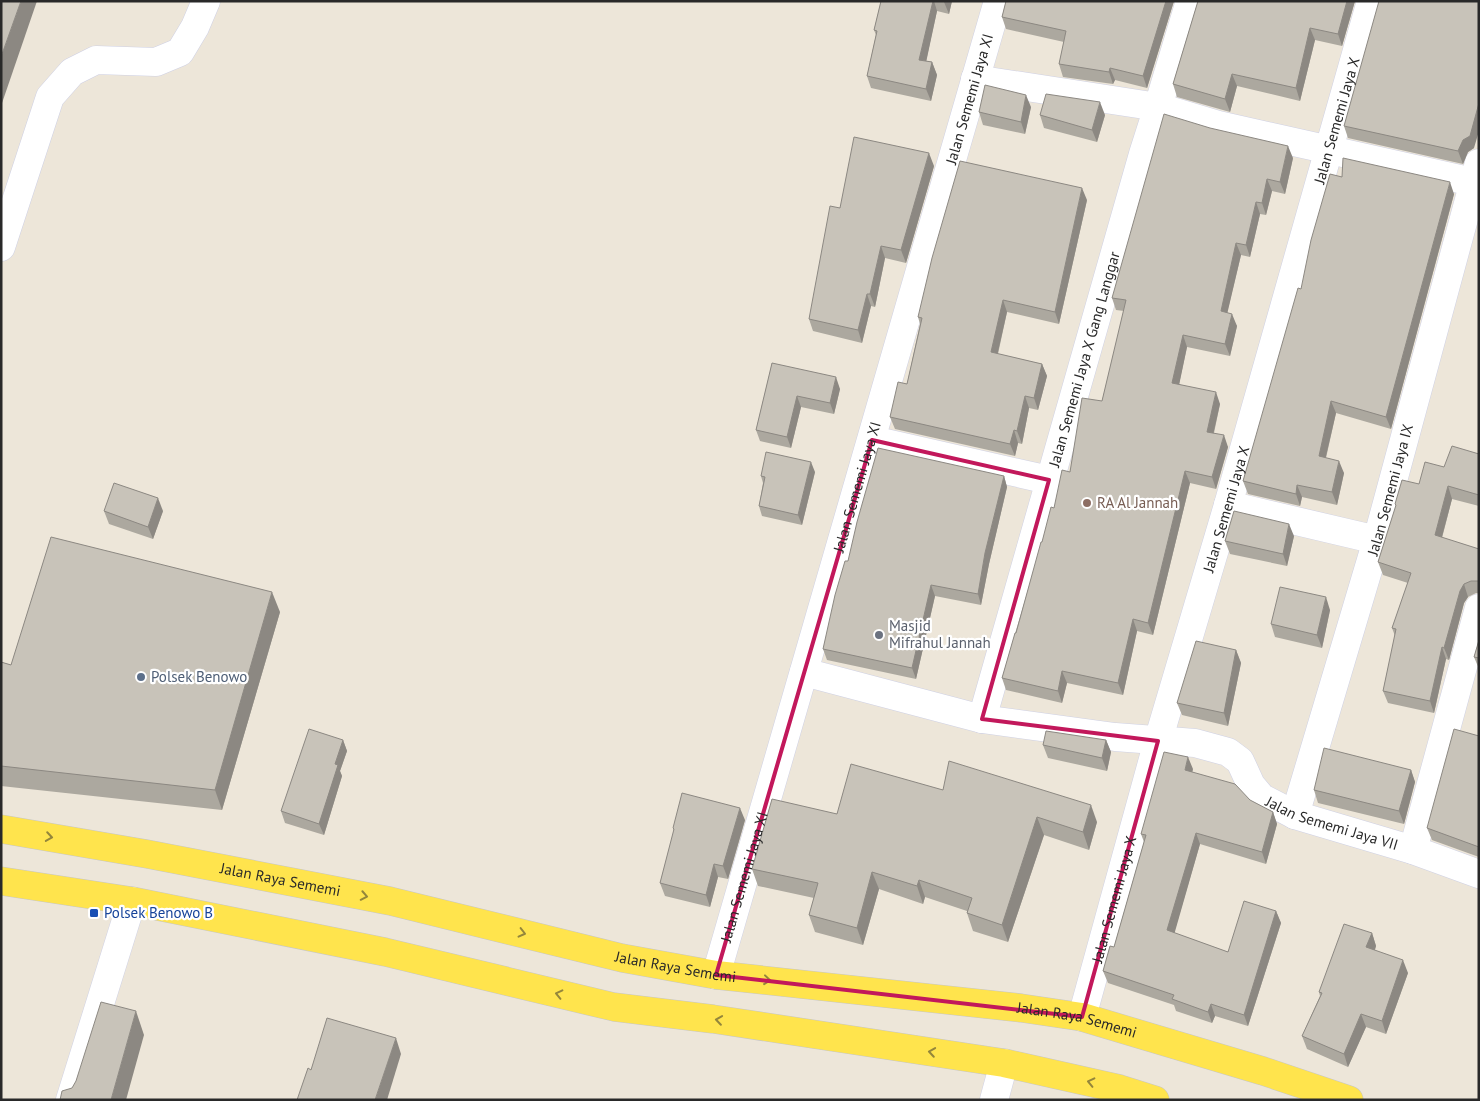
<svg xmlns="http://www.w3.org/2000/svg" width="1480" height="1101" font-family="'PT Sans',sans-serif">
<rect width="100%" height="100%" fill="#ede6d9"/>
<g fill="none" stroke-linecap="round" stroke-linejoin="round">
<defs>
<g id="minor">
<path d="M975,79L1158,107L1218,125L1473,182"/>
<path d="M1,247L50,97L72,72L96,60L156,62L180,52L195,27L206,1"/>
<path d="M872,440L1049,480"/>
<path d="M1228,505L1377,540"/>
<path id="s1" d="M804,672L982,719L1115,737L1195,743L1228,752L1240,761L1251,785L1262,798L1295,815L1413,850L1479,874"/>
<path id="s2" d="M982,719L1143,154L1158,107L1190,1"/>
<path id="s3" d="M1295,815L1377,540L1479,163"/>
<path d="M1413,850L1479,608"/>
<path id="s4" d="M716,975L998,1"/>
<path id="s5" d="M1082,1017L1158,741L1228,505L1371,1"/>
<path d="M70,1100L132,901"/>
<path d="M994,1100L1004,1063"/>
</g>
<g id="major">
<path id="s6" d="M1,829L147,854L390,901L622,958L716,975L1021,1008L1082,1017L1263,1071L1349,1100"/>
<path d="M1,881L132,901L385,952L614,1007L713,1019L1004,1063L1120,1089L1155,1100"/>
</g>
</defs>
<!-- minor casing -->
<use href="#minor" stroke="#cfd1e4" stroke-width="29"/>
<!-- major casing -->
<use href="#major" stroke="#c7c7c7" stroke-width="29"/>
<!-- minor -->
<use href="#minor" stroke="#fff" stroke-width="28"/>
<!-- major -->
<use href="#major" stroke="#ffe44d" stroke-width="28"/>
</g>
<!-- wall -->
<g fill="#aca89f">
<path d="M881,1H952L949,14L937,11L926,61L932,62L937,75L931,101L871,88L867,76L876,35L874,30Z"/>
<path d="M1006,1H1174L1147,88L1115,80L1113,84L1063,77L1059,64L1064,42L1006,29L1002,17Z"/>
<path d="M1198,1H1355L1342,46L1315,40L1300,101L1237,86L1230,112L1177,97L1173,84Z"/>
<path d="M1031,107L1025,134L983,125L979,112Z"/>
<path d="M1040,115H1105L1097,142L1044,128Z"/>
<path d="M1344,126L1474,148L1468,152L1463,164L1348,138Z"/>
<path d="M1293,158L1285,194L1272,191L1266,215L1260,214L1250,257L1241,255L1227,313L1237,326L1230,356L1187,347L1179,384L1220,404L1214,433L1228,447L1216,489L1190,483L1153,635L1137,631L1123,695L1067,683L1062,703L1006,690L1002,678L1042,542L1054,508L1102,401L1124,311L1116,310L1112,298Z"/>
<path d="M934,166L906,263L885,258L875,307L871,306L862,343L813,331L809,319L840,208Z"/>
<path d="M1342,177L1454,194L1391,429L1336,413L1326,458L1344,473L1337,505L1302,497L1300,506L1248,494L1243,481L1301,289Z"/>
<path d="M1087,200L1059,324L1007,312L998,354L1042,364L1047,376L1038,410L1029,408L1022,444L1018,443L1015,456L895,429L890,417L907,384L920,324L918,317Z"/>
<path d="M772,363L840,389L834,414L801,407L791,448L760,441L756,430Z"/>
<path d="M1479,454V506L1452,499L1442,538L1479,549V593H1476L1468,597L1464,603L1449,660L1446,659L1434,713L1388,703L1383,691L1395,636L1392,628L1408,583L1383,575L1378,562L1396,506L1395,504L1419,484L1444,467Z"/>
<path d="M815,472L802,525L762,516L759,506L763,483L761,476Z"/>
<path d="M1004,476L1007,487L989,564L981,605L935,596L916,679L827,660L823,649L848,561Z"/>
<path d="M104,511H163L153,539L109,524Z"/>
<path d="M1294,536L1287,566L1230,554L1225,541Z"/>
<path d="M1330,610L1322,648L1275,637L1271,624Z"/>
<path d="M280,612L222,810L1,786V662L11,665Z"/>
<path d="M1479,640V669L1474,657Z"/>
<path d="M1236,650L1241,663L1228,726L1182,715L1177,703Z"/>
<path d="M1479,736V857L1432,840L1427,828Z"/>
<path d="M343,740L347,751L340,771L342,776L324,835L285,823L281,811Z"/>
<path d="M1106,740L1111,752L1107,771L1048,758L1043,745Z"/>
<path d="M1193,769L1192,772L1273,812L1277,824L1266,864L1200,844L1174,933L1228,952L1276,911L1281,923L1248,1026L1215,1016L1212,1023L1176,1011L1174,1005L1108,983L1103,971L1114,947L1144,842L1141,834Z"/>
<path d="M1411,770L1415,782L1404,824L1318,803L1314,790Z"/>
<path d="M943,790L1097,822L1089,850L1044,835L1008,942L973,931L967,913V911L925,897L923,904L879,889L863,945L815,932L809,915L814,898L758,886L752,869L837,814Z"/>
<path d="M745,820L728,879L718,877L710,907L665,896L660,883L674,831L673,828Z"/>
<path d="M1372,933L1376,946L1375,950L1408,973L1386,1034L1366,1027L1348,1067L1307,1049L1302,1036L1320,996L1319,992Z"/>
</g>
<!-- shaded-wall -->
<g fill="#8c8882">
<path d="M21,1H37L1,106V57Z"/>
<path d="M933,1H934L937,11L924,72L919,60Z"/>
<path d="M945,1H952L949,14L944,2Z"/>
<path d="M1166,1H1174L1147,88L1143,76Z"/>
<path d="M1347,1H1355L1342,46L1338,34Z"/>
<path d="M1310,28L1315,40L1300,101L1296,88Z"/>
<path d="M932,62L937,75L931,101L926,89Z"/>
<path d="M1110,68L1115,80L1113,84L1109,72Z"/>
<path d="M1232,74L1237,86L1230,112L1225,99Z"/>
<path d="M1026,95L1031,107L1025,134L1021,122Z"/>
<path d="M1100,102L1105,115L1097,142L1092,130Z"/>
<path d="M1479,103V131L1474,148L1468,152L1463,164L1458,151Z"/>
<path d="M1288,146L1293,158L1285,194L1280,182Z"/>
<path d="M929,153L934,166L906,263L901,250Z"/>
<path d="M1267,179L1272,191L1266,215L1262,203Z"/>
<path d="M1450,182L1454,194L1391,429L1386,417Z"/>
<path d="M1082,188L1087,200L1059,324L1055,312Z"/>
<path d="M1256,202L1260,214L1250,257L1246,245Z"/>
<path d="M1236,243L1241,255L1225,323L1221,311Z"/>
<path d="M881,246L885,258L875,307L870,294Z"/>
<path d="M867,294L871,306L862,343L858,330Z"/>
<path d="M1003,300L1007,312L995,365L991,352Z"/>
<path d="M1232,314L1237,326L1230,356L1225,344Z"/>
<path d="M1183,335L1187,347L1177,395L1172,383Z"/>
<path d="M1042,364L1047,376L1038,410L1034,398Z"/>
<path d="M836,377L840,389L834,414L830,403Z"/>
<path d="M1216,392L1220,404L1211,444L1207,432Z"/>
<path d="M797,396L801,407L791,448L787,437Z"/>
<path d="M1025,396L1029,408L1022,444L1017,431Z"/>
<path d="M1331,401L1336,413L1323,469L1319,456Z"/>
<path d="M1014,430L1018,443L1015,456L1010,444Z"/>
<path d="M1224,435L1228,447L1216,489L1212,477Z"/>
<path d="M1339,461L1344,473L1337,505L1332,492Z"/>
<path d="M811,462L815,472L802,525L798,515Z"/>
<path d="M1185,471L1190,483L1153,635L1148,623Z"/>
<path d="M1004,476L1007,487L989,564L981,605L978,594L985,553Z"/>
<path d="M1297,485L1302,497L1300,506L1296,494Z"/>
<path d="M1448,486L1452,499L1439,548L1435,535Z"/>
<path d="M158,498L163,511L153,539L148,527Z"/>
<path d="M1289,524L1294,536L1287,566L1283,554Z"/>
<path d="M1464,584L1468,597L1464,603L1449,660L1444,648L1460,591Z"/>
<path d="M931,585L935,596L916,679L912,668Z"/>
<path d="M272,592L280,612L222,810L215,790Z"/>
<path d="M1326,597L1330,610L1322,648L1317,635Z"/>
<path d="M1133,619L1137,631L1123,695L1118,683Z"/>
<path d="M1442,647L1446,659L1434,713L1430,701Z"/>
<path d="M1236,650L1241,663L1228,726L1224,713Z"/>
<path d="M1062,671L1067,683L1062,703L1058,691Z"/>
<path d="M343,740L347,751L340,771L342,776L324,835L319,824L335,764Z"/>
<path d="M1106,740L1111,752L1107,771L1102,758Z"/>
<path d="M1188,757L1193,769L1190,781L1185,770Z"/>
<path d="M1411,770L1415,782L1404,824L1399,811Z"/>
<path d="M1091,805L1097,822L1089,850L1083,832Z"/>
<path d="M740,808L745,820L728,879L723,866Z"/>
<path d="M1273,812L1277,824L1266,864L1262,852Z"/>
<path d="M1037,817L1044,835L1008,942L1002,925Z"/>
<path d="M1196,833L1200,844L1172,942L1167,930Z"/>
<path d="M714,864L718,877L710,907L706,895Z"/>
<path d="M872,872L879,889L863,945L857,928Z"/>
<path d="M919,880L925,897L923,904L917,886Z"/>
<path d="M1276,911L1281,923L1248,1026L1244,1015Z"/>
<path d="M1372,933L1376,946L1371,960L1366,947Z"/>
<path d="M1403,960L1408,973L1386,1034L1382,1021Z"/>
<path d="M1211,1004L1215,1016L1212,1023L1208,1012Z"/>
<path d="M136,1011L144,1035L126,1100H111Z"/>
<path d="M1361,1014L1366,1027L1348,1067L1344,1054Z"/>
<path d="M396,1038L401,1054L387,1100H375Z"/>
</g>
<!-- building -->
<g fill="#c8c3b9" stroke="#8c8882">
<path d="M1,1H21L1,57Z"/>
<path d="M881,1H933L919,60L932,62L926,89L867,76L877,31L874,30Z"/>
<path d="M1006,1H1166L1143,76L1110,68L1109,72L1059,64L1066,31L1002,17Z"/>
<path d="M1198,1H1347L1338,34L1310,28L1296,88L1232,74L1225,99L1173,84Z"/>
<path d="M1379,1H1479V103L1470,136L1463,140L1458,151L1344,126Z"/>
<path d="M985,85L1026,95L1021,122L979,112Z"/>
<path d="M1046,94L1100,102L1092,130L1040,115Z"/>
<path d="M1164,114L1210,128L1288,146L1280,182L1267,179L1262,203L1256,202L1246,245L1236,243L1221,311L1232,314L1225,344L1183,335L1172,383L1216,392L1207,432L1224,435L1212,477L1185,471L1148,623L1133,619L1118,683L1062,671L1058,691L1002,678L1015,633H1016L1041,542H1042L1051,507L1054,508L1062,470L1070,472L1082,398L1102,401L1126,300L1112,298Z"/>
<path d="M854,137L929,153L901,250L881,246L870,294H867L858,330L809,319L830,206L840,208Z"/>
<path d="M1343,158L1450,182L1386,417L1331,401L1319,456L1339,461L1332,492L1297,485L1296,494L1243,481L1298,288L1301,289L1311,240L1330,174L1342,177Z"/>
<path d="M960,161L1082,188L1055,312L1003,300L991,352L1042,364L1034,398L1025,396L1017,431L1014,430L1010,444L890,417L898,382L907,384L922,318L918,317L932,258Z"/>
<path d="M772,363L836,377L830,403L797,396L787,437L756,430Z"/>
<path d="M1452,446L1479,454V495L1448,486L1435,535L1479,549V581H1471L1464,584L1460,591L1444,648L1442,647L1430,701L1383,691L1396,629L1392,628L1411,573L1378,562L1396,505L1395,504L1402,480L1419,484L1425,462L1444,467Z"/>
<path d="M878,448L1004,476L985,553L978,594L931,585L912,668L823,649L835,595L845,561H848L857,522Z"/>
<path d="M766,452L811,462L798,515L759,506L765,477L761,476Z"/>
<path d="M114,483L158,498L148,527L104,511Z"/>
<path d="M1234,511L1289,524L1283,554L1225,541Z"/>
<path d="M51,537L272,592L215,790L1,766V662L11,665Z"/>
<path d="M1280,587L1326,597L1317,635L1271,624Z"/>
<path d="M1479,640V658L1474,657Z"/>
<path d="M1196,641L1236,650L1224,713L1177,703Z"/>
<path d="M309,729L343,740L335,764L338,765L319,824L281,811Z"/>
<path d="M1454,729L1479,736V847L1427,828Z"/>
<path d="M1046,731L1106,740L1102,758L1043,745Z"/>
<path d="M1324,748L1411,770L1399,811L1314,790Z"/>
<path d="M1164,752L1188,757L1185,770L1235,784L1250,800L1273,812L1262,852L1196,833L1167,930L1228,952L1244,901L1276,911L1244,1015L1211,1004L1208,1012L1172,999L1174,995L1103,971L1110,946L1114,947L1146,835L1141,834Z"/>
<path d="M949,761L1091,805L1083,832L1037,817L1002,925L967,913L972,898L919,880L917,886L872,872L857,928L809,915L818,883L752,869L772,799L837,814L851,764L943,790Z"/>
<path d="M682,793L740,808L723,866L714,864L706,895L660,883L674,829L673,828Z"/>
<path d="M1344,924L1372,933L1366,947L1403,960L1382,1021L1361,1014L1344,1054L1302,1036L1322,993L1319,992Z"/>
<path d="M101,1002L136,1011L111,1100H60L62,1091L72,1088L76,1081Z"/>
<path d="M327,1018L396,1038L375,1100H297L308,1068L311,1070Z"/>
</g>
<!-- one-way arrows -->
<defs><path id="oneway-chevron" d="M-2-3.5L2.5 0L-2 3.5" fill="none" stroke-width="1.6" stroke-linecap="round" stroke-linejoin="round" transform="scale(1.25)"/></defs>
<g stroke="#94863b">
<use href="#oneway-chevron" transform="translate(49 837) rotate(9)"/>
<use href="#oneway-chevron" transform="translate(364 896) rotate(11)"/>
<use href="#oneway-chevron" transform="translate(522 933) rotate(14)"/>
<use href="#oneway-chevron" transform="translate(767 980) rotate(6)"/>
<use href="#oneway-chevron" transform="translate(559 994) rotate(-167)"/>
<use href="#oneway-chevron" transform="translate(719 1020) rotate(-172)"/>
<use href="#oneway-chevron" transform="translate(932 1052) rotate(-171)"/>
<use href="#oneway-chevron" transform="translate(1091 1082) rotate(-167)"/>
</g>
<!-- marked area -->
<path fill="none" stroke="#c2185b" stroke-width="4" stroke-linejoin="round" d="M872,440L1049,480L982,719L1158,741L1082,1017L716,975Z"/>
<!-- markers -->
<circle fill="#8d6e63" stroke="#fff" stroke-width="2" cx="1087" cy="503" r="5"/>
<circle fill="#6b7280" stroke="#fff" stroke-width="2" cx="879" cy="635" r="5"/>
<circle fill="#5c6f8a" stroke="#fff" stroke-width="2" cx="141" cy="677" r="5"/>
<rect fill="#1a4fb4" stroke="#fff" stroke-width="2" x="89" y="908" width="10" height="10" rx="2.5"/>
<g text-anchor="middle" stroke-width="4.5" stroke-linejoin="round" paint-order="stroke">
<!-- street labels -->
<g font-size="15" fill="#292929" stroke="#fff">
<text dy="5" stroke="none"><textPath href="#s4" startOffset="912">Jalan Sememi Jaya XI</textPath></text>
<text dy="5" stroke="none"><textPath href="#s5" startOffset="932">Jalan Sememi Jaya X</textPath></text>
<text dy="5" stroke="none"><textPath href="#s2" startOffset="374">Jalan Sememi Jaya X Gang Langgar</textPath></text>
<text dy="5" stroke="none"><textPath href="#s4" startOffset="508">Jalan Sememi Jaya XI</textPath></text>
<text dy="5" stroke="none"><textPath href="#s3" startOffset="339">Jalan Sememi Jaya IX</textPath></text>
<text dy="5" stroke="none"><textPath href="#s5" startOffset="528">Jalan Sememi Jaya X</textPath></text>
<text dy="5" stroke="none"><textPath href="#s1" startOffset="566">Jalan Sememi Jaya VII</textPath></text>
<text dy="5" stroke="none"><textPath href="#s4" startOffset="102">Jalan Sememi Jaya XI</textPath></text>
<text dy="5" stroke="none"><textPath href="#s6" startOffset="284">Jalan Raya Sememi</textPath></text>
<text dy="5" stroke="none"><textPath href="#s5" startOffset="122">Jalan Sememi Jaya X</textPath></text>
<text dy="5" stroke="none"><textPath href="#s6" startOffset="689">Jalan Raya Sememi</textPath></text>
<text dy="5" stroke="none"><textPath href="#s6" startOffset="1094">Jalan Raya Sememi</textPath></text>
</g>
<!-- education labels -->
<g font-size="15" fill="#785e54" stroke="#fff" text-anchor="start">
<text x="1097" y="508">RA Al Jannah</text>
</g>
<!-- worship labels -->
<g font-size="15" fill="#5b616d" stroke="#fff" text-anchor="start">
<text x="889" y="631">Masjid<tspan x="889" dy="17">Mifrahul Jannah</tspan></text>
</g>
<!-- service labels -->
<g font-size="15" fill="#4e5e75" stroke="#fff" text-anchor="start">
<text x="151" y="682">Polsek Benowo</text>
</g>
<!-- transit labels -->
<g font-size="15" fill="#164399" stroke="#fff" text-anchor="start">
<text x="104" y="918">Polsek Benowo B</text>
</g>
</g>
<!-- border -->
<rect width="1480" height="1101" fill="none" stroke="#292929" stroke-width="5"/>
</svg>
